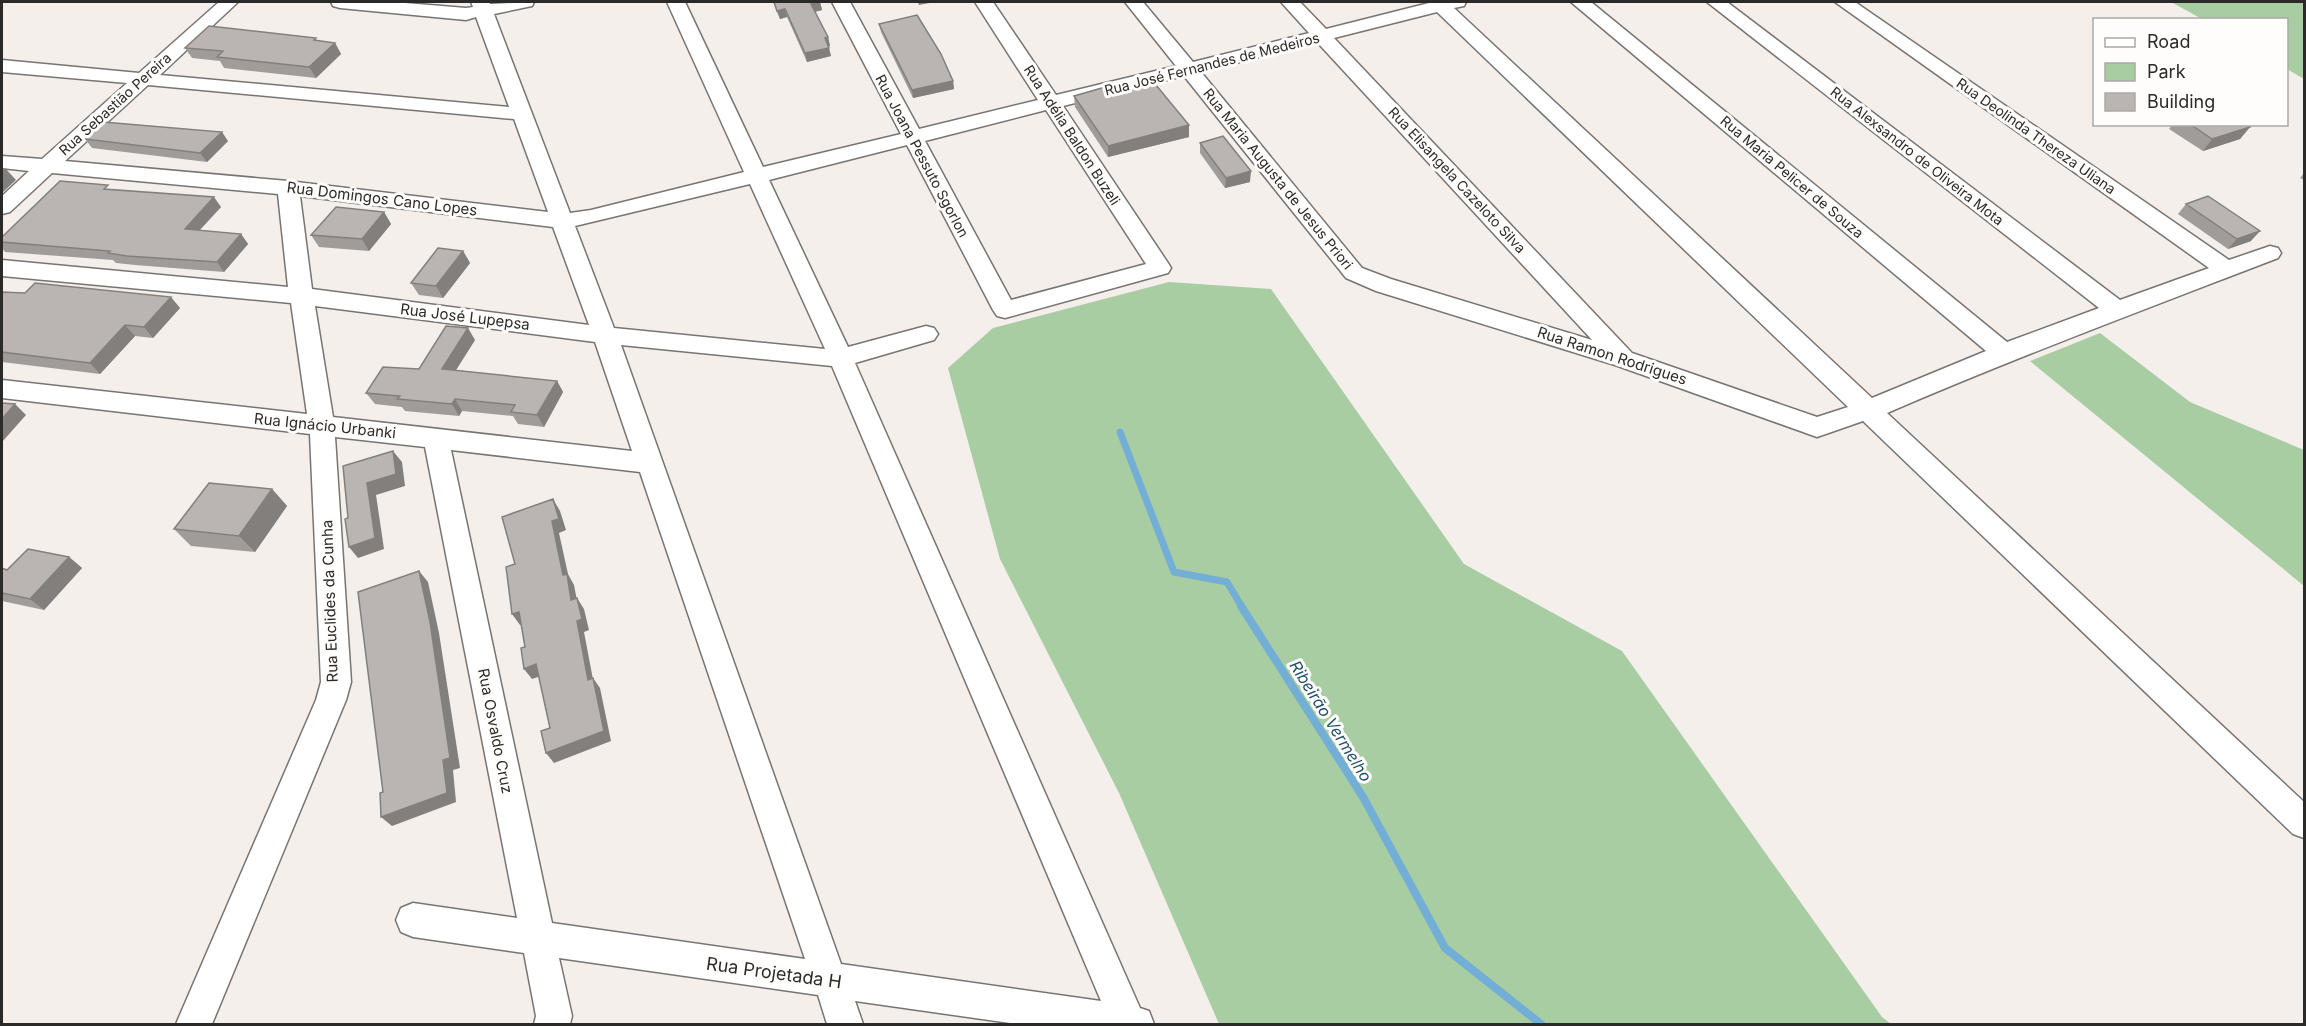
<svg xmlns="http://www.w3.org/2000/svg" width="2306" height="1026" font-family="Inter,sans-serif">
<rect width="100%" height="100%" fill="#f4efeb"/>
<!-- green -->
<g fill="#a8cda3">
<path d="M2171,2H2304V79L2287,69L2286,20L2202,19Z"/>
<path d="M1169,282L1271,289L1464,564L1622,651L1882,1017L1891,1024H1219L1119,793L1000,559L948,368L993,328Z"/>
<path d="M2100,333L2190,402L2304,450V586L2030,361Z"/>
</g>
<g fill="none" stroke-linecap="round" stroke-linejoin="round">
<!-- stream-far1 -->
<path stroke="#72aed5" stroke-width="7" d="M1120,432L1174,572L1227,582L1242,607"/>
<!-- stream -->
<path stroke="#72aed5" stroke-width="8" d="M1241,606L1363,797L1445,948L1541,1024"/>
<defs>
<path id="minor" d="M219,2H238L160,75L509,107L476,17L466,20L340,8L333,6L331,2H393L466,8L473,7L471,2H489L490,4L534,2L532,6L494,14L570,213L591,210L744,172L667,2H685L763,167L901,134L832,2H850L919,129L1038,100L975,2H993L1056,95L1176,66L1125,2H1143L1193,62L1309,33L1281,2H1300L1326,29L1429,3L1428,2H1466L1464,6L1454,8L1872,398L1986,351L1571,2H1591L2007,342L2099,308L1707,2H1727L2120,300L2209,268L1835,2H1855L2229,260L2270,246L2278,248L2281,253L2278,258C2148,308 2017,357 1887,413L2304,802V838L2293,834L1863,421L1817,437L1615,365L1376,291L1346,278L1184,76L1063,106L1168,263L1171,268L1168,273L1005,318L997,316L993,310L907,145L769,180L848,347L926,326L934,328L938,334L934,340L855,363L1140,1008L1149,1011L1154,1024H1017L855,1001L863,1024H827L818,995L559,958L572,1016L570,1024H534L536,1016L524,953L413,937L401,932L396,920L401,908L413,903L517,918L425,447L335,437L351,682L346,700L212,1024H176L316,700L321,682L310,434L2,398V380L307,414L291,303L2,276V260L288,287L278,194L52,173L10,212L2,214V196L29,171L2,168V156L42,159L127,83L2,72V60L139,73ZM1437,12L1848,407L1817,417L1632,353L1334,38ZM1317,42L1592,340L1391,279L1362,268L1201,72ZM148,85L514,119L548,212L288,181L65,161ZM1046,110L1146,264L1011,300L925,141ZM750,184L825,349L614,328L575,226ZM300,196L553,227L589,325L312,289ZM315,306L595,342L632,451L333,417ZM621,345L832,366L1101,1001L841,964ZM451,450L640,472L805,959L552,923Z"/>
</defs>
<!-- minor casing -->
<use href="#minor" stroke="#787471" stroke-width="3"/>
<!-- minor -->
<use href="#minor" fill="#fff" fill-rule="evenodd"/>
</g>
<!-- wall -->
<g fill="#a09c99">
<path d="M773,2H820L822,10L815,12L828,37L830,46H828L831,56L807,62L787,17L780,19Z"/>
<path d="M879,24L953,81L954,89L913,98L881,32Z"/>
<path d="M318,41L335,43L341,54L316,78L224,68L220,61L192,58L185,48Z"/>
<path d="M1125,86L1189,125V137L1108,157L1075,107L1074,96Z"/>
<path d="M2173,124H2246L2250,127L2240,139L2203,151L2169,129Z"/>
<path d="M85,139L228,141L207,162L92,148Z"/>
<path d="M1200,143L1250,182L1225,188L1200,153Z"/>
<path d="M2304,173V180L2300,178Z"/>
<path d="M111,190L221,207L200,230L241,234L248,244L224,272L135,265L116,263L113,260L5,252L2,248V237Z"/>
<path d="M2186,204L2251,241L2228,249L2178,214Z"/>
<path d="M384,212L391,224L369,251L319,247L311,235Z"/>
<path d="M463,251L470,263L443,298L419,295L411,283Z"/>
<path d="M2,292L180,308L153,338L135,336L100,374L2,362Z"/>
<path d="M475,340L456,370L557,381L563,392L544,427L518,424L513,416L462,411L459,416L405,411L402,407L375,404L366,393L419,369Z"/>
<path d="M272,489L287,506L255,552L191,546L174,529Z"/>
<path d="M69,557L82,568L44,610L2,601V568L7,570Z"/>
</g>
<!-- shaded-wall -->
<g fill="#827f7d">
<path d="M820,2L822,10L813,12L811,4Z"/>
<path d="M918,2H935L919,5Z"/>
<path d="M785,9L787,17L780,19L777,11Z"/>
<path d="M828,37L830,46L827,47L825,38Z"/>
<path d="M335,43L341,54L316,78L309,67Z"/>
<path d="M829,48L831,56L807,62L805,53Z"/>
<path d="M953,81L954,89L913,98L912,90Z"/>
<path d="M1189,125V137L1108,157V146Z"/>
<path d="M2250,127L2240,139L2203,151L2212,139Z"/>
<path d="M222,132L228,141L207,162L200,153Z"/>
<path d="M5,168L16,180L2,193V171Z"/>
<path d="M1251,171L1250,182L1225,188L1226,178Z"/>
<path d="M214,197L221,207L192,238L185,229Z"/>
<path d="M384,212L391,224L369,251L362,239Z"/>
<path d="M2260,231L2251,241L2228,249L2237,239Z"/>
<path d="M241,234L248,244L224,272L217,262Z"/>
<path d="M463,251L470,263L443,298L436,286Z"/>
<path d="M171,297L180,308L153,338L144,327Z"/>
<path d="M125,325L135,336L100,374L90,363Z"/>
<path d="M468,328L475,340L449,381L442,369Z"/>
<path d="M557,381L563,392L544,427L537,415Z"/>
<path d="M455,399L462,411L459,416L452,404Z"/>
<path d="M15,404L26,415L2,442V419Z"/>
<path d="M393,451L402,462L405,486L376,495L384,549L358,558L349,547L367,483Z"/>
<path d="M272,489L287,506L255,552L239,536Z"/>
<path d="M553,499L560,511L566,530L559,533L568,574L574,585L579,611L571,600L563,575L552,521Z"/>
<path d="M69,557L82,568L44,610L30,599Z"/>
<path d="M419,571L428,582L439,633L460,768L453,770L456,802L392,826L381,817L443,760Z"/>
<path d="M577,598L584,609L589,630L584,632L595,690L588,680L577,621Z"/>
<path d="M519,612L526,623L520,625L512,614Z"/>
<path d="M536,664L544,675L532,679L524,669Z"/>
<path d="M593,678L600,688L611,741L554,763L546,753Z"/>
</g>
<!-- building -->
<g fill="#bab5b2" stroke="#827f7d" stroke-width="1.5">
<path d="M774,2H820L811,4L828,37L825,38L829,48L805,53L785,9L777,11Z"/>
<path d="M917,15L941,54L953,81L912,90L879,24Z"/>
<path d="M209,26L316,38L314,40L335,43L309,67L217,57L223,51L185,48Z"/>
<path d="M1151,79L1189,125L1108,146L1074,96L1123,82L1125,86Z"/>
<path d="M103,122L222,132L200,153L85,139Z"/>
<path d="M2190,124H2246L2250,127L2212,139Z"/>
<path d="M1223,136L1251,171L1226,178L1200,143Z"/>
<path d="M60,181L108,185L104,189L214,197L185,229L241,234L217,262L127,256L108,253L110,251L2,242V237Z"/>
<path d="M2208,196L2260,231L2237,239L2186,204Z"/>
<path d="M336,207L384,212L362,239L311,235Z"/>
<path d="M438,248L463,251L436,286L411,283Z"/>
<path d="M35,283L171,297L144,327L125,325L90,363L2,352V292L25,293Z"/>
<path d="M446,326L468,328L442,369L557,381L537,415L511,412L515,405L455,399L452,404L397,399L400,396L366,393L383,367L419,369Z"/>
<path d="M2,403L15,404L2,419Z"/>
<path d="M393,451L396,474L367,483L375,538L349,547L345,519L348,518L343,466Z"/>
<path d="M209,483L272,489L239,536L174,529Z"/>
<path d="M553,499L559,519L552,521L563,575L567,574L571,600L577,598L582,619L577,621L588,680L593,678L604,731L546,753L541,731L550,728L536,664L524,669L521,648L525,647L519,612L512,614L506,567L515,564L502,517Z"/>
<path d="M28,549L69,557L30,599L2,593V568L7,570Z"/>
<path d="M419,571L430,622L450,758L443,760L447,793L381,817L380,793L383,792L358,592Z"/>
</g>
<g text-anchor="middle" stroke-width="6" stroke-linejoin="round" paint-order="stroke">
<!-- far-street labels -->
<g font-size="14" fill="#2c2a28" stroke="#fffdfb">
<text transform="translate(1212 64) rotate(-14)" y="5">Rua José Fernandes de Medeiros</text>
<text transform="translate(115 104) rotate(-42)" y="5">Rua Sebastião Pereira</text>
<text transform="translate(1072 135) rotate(57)" y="5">Rua Adélia Baldon Buzeli</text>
<text transform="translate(2036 136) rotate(35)" y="5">Rua Deolinda Thereza Uliana</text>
<text transform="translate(922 156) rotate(62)" y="5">Rua Joana Pessuto Sgorlon</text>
<text transform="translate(1917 156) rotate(38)" y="5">Rua Alexsandro de Oliveira Mota</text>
<text transform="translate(1792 177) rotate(40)" y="5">Rua Maria Pelicer de Souza</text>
<text transform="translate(1278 179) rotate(51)" y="5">Rua Maria Augusta de Jesus Priori</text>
<text transform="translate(1457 180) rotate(47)" y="5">Rua Elisangela Cazeloto Silva</text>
</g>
<!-- street labels -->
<g font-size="15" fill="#2c2a28" stroke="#fffdfb">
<text transform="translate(382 199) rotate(7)" y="5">Rua Domingos Cano Lopes</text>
<text transform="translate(465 317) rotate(7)" y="5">Rua José Lupepsa</text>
<text transform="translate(1612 356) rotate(18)" y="5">Rua Ramon Rodrigues</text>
<text transform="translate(325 426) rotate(6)" y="5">Rua Ignácio Urbanki</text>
<text transform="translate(330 601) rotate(-92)" y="5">Rua Euclides da Cunha</text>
<text transform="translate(495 731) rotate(79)" y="5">Rua Osvaldo Cruz</text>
</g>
<!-- water labels -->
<g font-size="16" font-style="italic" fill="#1f4e69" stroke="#fffdfb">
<text transform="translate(1331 721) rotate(58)" y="6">Ribeirão Vermelho</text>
</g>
<!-- near-street labels -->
<g font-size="18" fill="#2c2a28" stroke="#fffdfb">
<text transform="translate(774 973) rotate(8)" y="6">Rua Projetada H</text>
</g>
</g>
<!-- border -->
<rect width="2306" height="1026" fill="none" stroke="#2c2a28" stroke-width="6"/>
<!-- legend -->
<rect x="2093" y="18" width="195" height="108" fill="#fffdfb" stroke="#aba9a7" stroke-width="1.5"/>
<rect x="2105" y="38" width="30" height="9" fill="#ffffff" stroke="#aba9a7" stroke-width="1.5"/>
<text x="2147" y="48" font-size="18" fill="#2c2a28">Road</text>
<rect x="2105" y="63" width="30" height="18" fill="#a8cda3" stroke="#aba9a7" stroke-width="1.5"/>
<text x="2147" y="78" font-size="18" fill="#2c2a28">Park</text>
<rect x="2105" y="93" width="30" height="18" fill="#bab5b2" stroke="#aba9a7" stroke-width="1.5"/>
<text x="2147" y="108" font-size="18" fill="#2c2a28">Building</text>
</svg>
